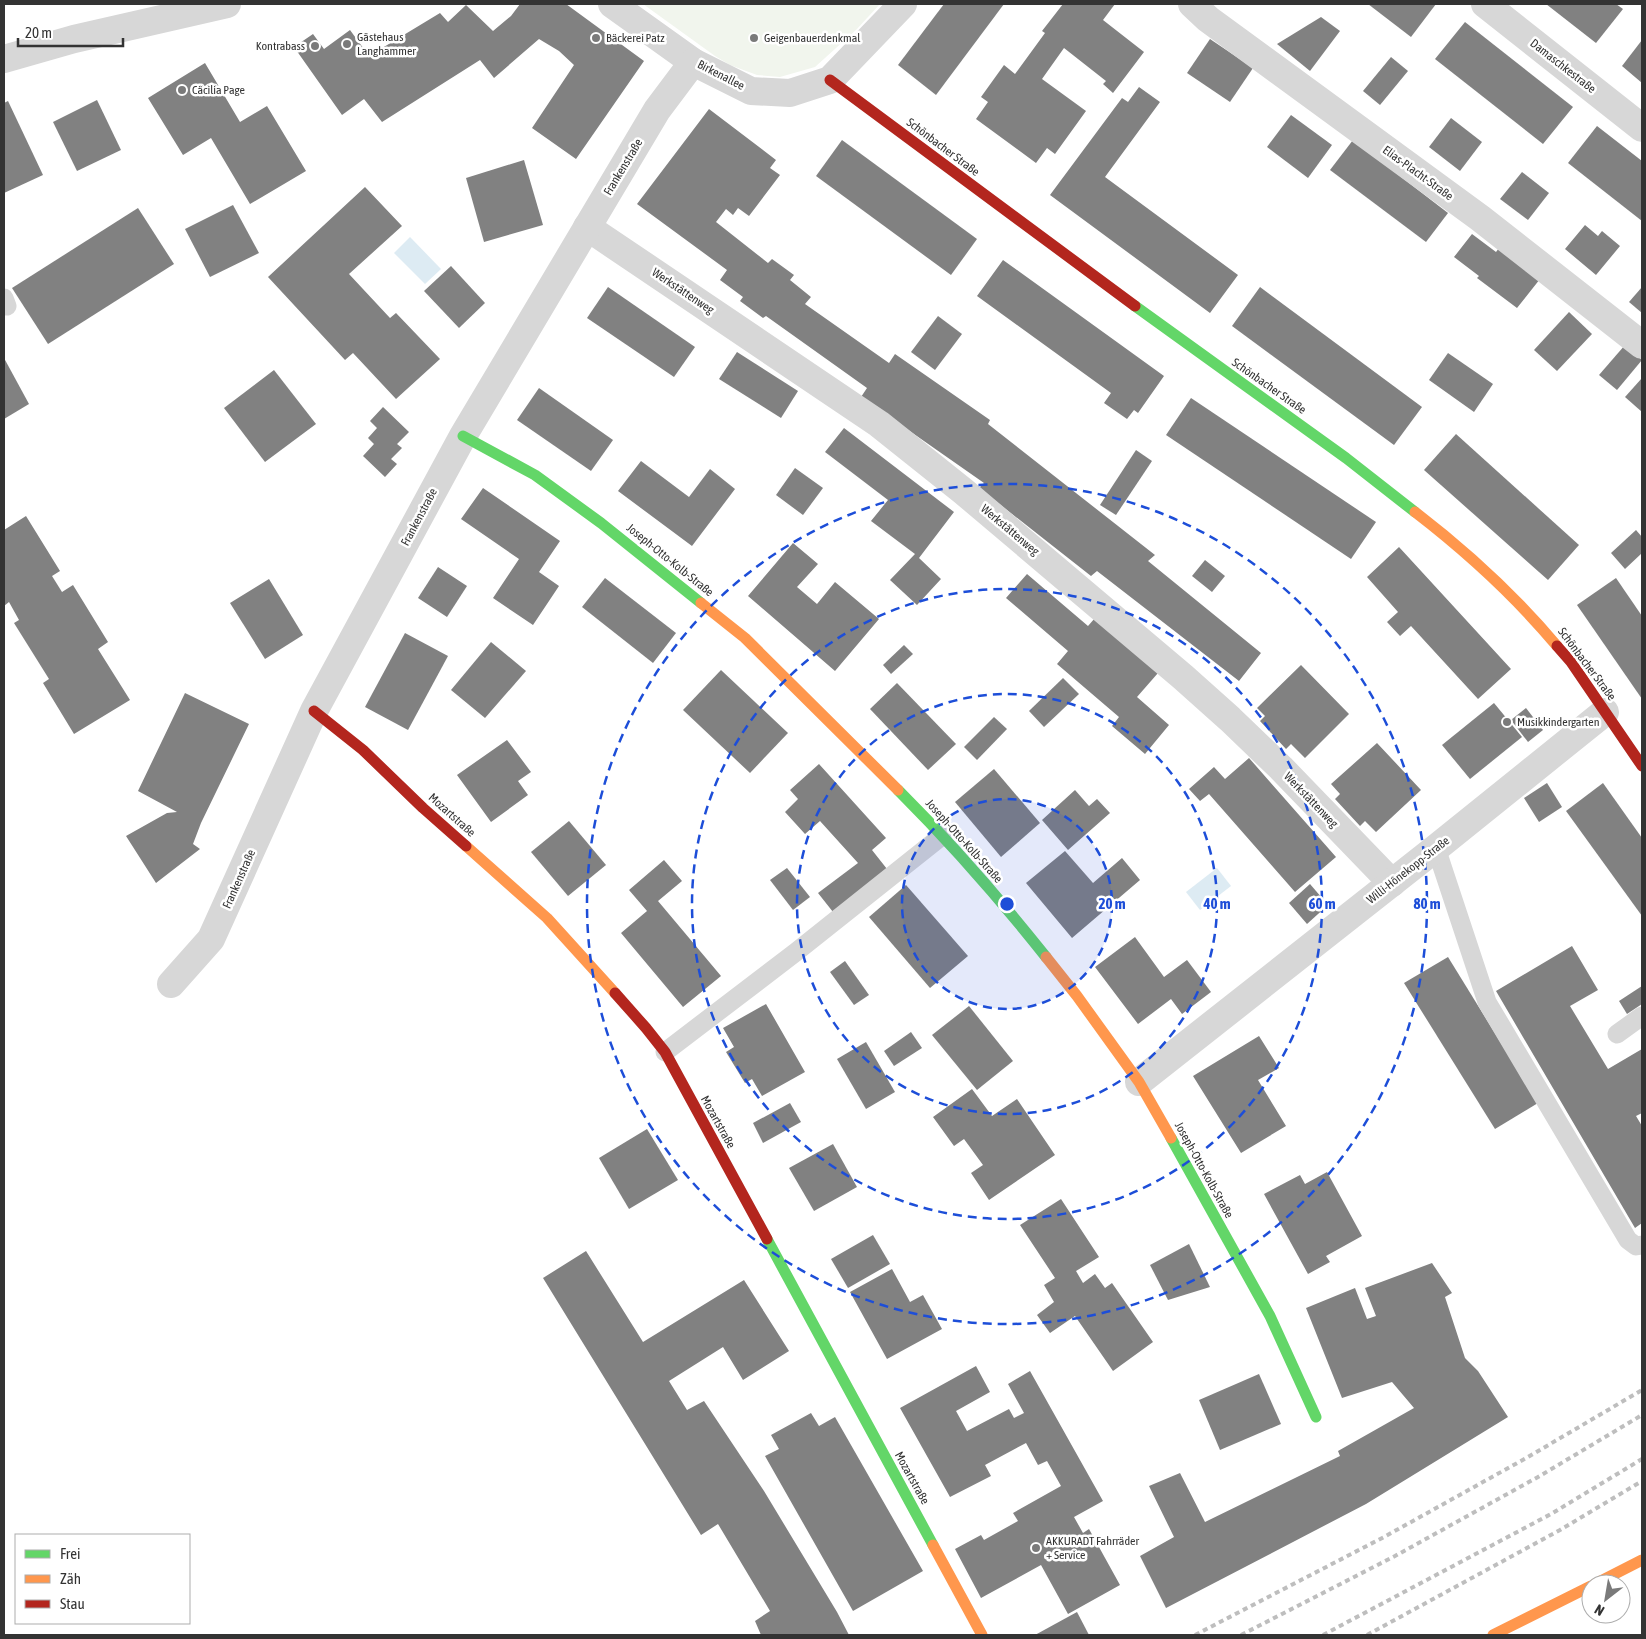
<svg xmlns="http://www.w3.org/2000/svg" width="1646" height="1639" font-family="'Asap Condensed',sans-serif">
<rect width="100%" height="100%" fill="#fff"/>
<!-- green -->
<path fill="#f1f5ed" d="M643,4H880L856,30L815,67L780,77L757,75L730,65L715,56Z"/>
<!-- water -->
<g fill="#ddebf3">
<path d="M410,237L441,269L425,284L394,253Z"/>
<path d="M1217,868L1231,886L1200,910L1186,892Z"/>
</g>
<!-- building -->
<g fill="#818181">
<path d="M520,4H566L644,61L576,159L532,128L574,65L559,51L539,39L494,78L480,60L382,122L364,99L342,115L294,47L313,34L324,49L350,30L369,56L440,13L448,22L466,5L493,31L511,16Z"/>
<path d="M944,4H1004L936,95L898,65Z"/>
<path d="M1063,4H1115L1103,20L1144,52L1113,93L1103,84L1106,81L1064,48L1042,79L1086,111L1055,154L1047,148L1036,163L976,119L988,102L981,97L1004,65L1015,74L1045,33L1042,31Z"/>
<path d="M1368,4H1436L1411,37Z"/>
<path d="M1546,4H1616L1623,9L1596,43Z"/>
<path d="M1321,17L1340,31L1310,71L1277,44Z"/>
<path d="M1465,22L1573,107L1543,144L1435,59Z"/>
<path d="M1210,39L1253,68L1230,102L1187,73Z"/>
<path d="M1642,40V83L1622,66Z"/>
<path d="M1391,57L1408,71L1380,105L1363,91Z"/>
<path d="M205,63L240,122L267,106L306,171L250,204L211,138L183,155L148,98Z"/>
<path d="M1139,87L1160,102L1105,177L1238,275L1210,313L1050,195L1122,98L1128,102Z"/>
<path d="M97,100L121,150L77,171L53,122Z"/>
<path d="M8,101L43,175L4,193V103Z"/>
<path d="M709,109L776,160L770,168L780,175L749,216L738,208L733,215L726,209L716,222L768,263L772,259L794,275L790,280L811,297L805,304L889,363L895,354L990,420L988,424L1155,555L1148,561L1261,653L1239,681L1097,571L1091,576L979,488L984,483L861,397L867,388L766,316L763,318L740,301L743,297L720,280L727,270L637,204Z"/>
<path d="M1291,115L1332,145L1308,178L1267,147Z"/>
<path d="M1451,118L1482,142L1460,171L1429,147Z"/>
<path d="M1597,126L1642,161V221L1568,163Z"/>
<path d="M842,140L977,239L951,275L816,176Z"/>
<path d="M1353,140L1448,213L1426,242L1330,170Z"/>
<path d="M524,160L543,225L484,242L466,178Z"/>
<path d="M1522,172L1549,193L1528,220L1500,199Z"/>
<path d="M365,187L402,226L349,274L390,318L396,313L440,359L396,399L353,353L345,360L268,277Z"/>
<path d="M233,205L259,253L210,277L185,229Z"/>
<path d="M138,208L174,264L48,344L12,288Z"/>
<path d="M1585,225L1598,236L1602,231L1620,246L1596,275L1565,249Z"/>
<path d="M1472,234L1496,252L1499,248L1540,279L1517,308L1477,278L1479,276L1454,257Z"/>
<path d="M1003,260L1164,376L1138,413L1134,410L1127,419L1104,403L1111,393L977,296Z"/>
<path d="M451,266L485,303L459,328L424,291Z"/>
<path d="M608,287L695,347L674,377L587,318Z"/>
<path d="M1260,287L1422,407L1394,445L1232,326Z"/>
<path d="M1642,287V313L1629,302Z"/>
<path d="M1569,312L1592,334L1557,371L1534,350Z"/>
<path d="M938,316L962,334L935,370L911,352Z"/>
<path d="M1625,345L1642,360L1617,390L1599,375Z"/>
<path d="M737,352L798,391L781,418L719,379Z"/>
<path d="M1448,353L1493,384L1474,412L1429,380Z"/>
<path d="M4,358L29,404L4,419Z"/>
<path d="M274,370L316,424L265,462L224,408Z"/>
<path d="M1642,378V412L1625,397Z"/>
<path d="M539,388L613,440L591,471L517,420Z"/>
<path d="M1191,398L1376,522L1351,559L1166,435Z"/>
<path d="M383,407L409,432L397,444L402,448L391,459L397,464L385,477L363,456L374,444L368,438L377,428L370,421Z"/>
<path d="M844,428L954,512L919,558L941,579L917,605L890,580L915,554L871,521L888,500L825,452Z"/>
<path d="M1456,434L1579,545L1548,580L1424,470Z"/>
<path d="M1136,450L1152,461L1116,515L1100,505Z"/>
<path d="M641,461L689,497L710,469L735,489L692,546L618,491Z"/>
<path d="M795,468L823,488L803,515L776,495Z"/>
<path d="M483,488L560,541L539,572L559,586L533,625L493,598L519,559L461,519Z"/>
<path d="M26,516L60,571L52,576L62,592L73,585L108,642L98,649L130,700L74,734L43,683L49,679L14,623L19,620L9,602L4,606V530Z"/>
<path d="M1636,530L1642,537V553L1625,569L1611,553Z"/>
<path d="M793,543L818,564L797,587L817,604L835,582L879,619L835,671L748,596Z"/>
<path d="M1399,547L1511,669L1478,699L1411,626L1400,636L1387,622L1398,612L1367,577Z"/>
<path d="M1205,560L1225,576L1212,592L1192,576Z"/>
<path d="M438,567L467,586L447,617L418,598Z"/>
<path d="M1027,574L1088,626L1095,618L1158,673L1137,697L1169,725L1145,754L1112,726L1119,717L1057,664L1068,651L1006,598Z"/>
<path d="M605,578L676,633L653,663L582,607Z"/>
<path d="M1616,578L1642,616V699L1577,605Z"/>
<path d="M269,579L303,635L265,659L230,603Z"/>
<path d="M405,633L448,656L408,730L365,707Z"/>
<path d="M491,642L526,671L485,718L451,690Z"/>
<path d="M904,645L913,654L891,674L883,665Z"/>
<path d="M1301,665L1349,714L1305,758L1291,744L1286,749L1260,721L1265,716L1257,708Z"/>
<path d="M721,670L788,733L750,773L683,710Z"/>
<path d="M1063,678L1079,694L1044,727L1029,711Z"/>
<path d="M897,683L956,744L928,770L870,709Z"/>
<path d="M185,693L249,724L201,823L193,844L200,849L156,883L126,836L167,813L177,812L138,791Z"/>
<path d="M1494,703L1522,737L1470,779L1442,745Z"/>
<path d="M1526,708L1543,730L1528,742L1511,720Z"/>
<path d="M994,717L1007,729L977,760L964,747Z"/>
<path d="M507,740L531,772L518,781L528,795L491,822L457,775Z"/>
<path d="M1377,743L1421,790L1376,832L1365,821L1360,826L1335,799L1340,794L1331,784Z"/>
<path d="M1249,758L1336,857L1295,892L1209,794L1200,801L1189,789L1214,767L1225,779Z"/>
<path d="M819,764L886,838L872,850L887,869L833,912L818,893L858,863L820,821L805,834L785,812L798,799L790,790Z"/>
<path d="M994,769L1040,823L1001,857L955,802Z"/>
<path d="M1547,783L1562,807L1539,822L1524,798Z"/>
<path d="M1603,783L1642,838V916L1566,811Z"/>
<path d="M1075,790L1089,806L1097,799L1110,813L1068,850L1042,820Z"/>
<path d="M569,821L606,865L568,896L531,852Z"/>
<path d="M1065,851L1093,883L1122,858L1140,880L1072,938L1026,883Z"/>
<path d="M664,860L682,881L658,901L721,976L683,1007L621,933L647,911L629,890Z"/>
<path d="M787,868L810,897L793,910L770,880Z"/>
<path d="M1310,884L1328,905L1307,924L1289,903Z"/>
<path d="M906,885L968,956L930,988L869,917Z"/>
<path d="M1135,937L1164,977L1187,960L1211,992L1182,1014L1171,999L1138,1024L1095,967Z"/>
<path d="M1572,946L1598,990L1570,1006L1608,1069L1642,1049V1113L1636,1116L1642,1126V1223L1635,1228L1496,991Z"/>
<path d="M1448,957L1538,1103L1495,1129L1404,983Z"/>
<path d="M845,961L869,995L854,1005L830,972Z"/>
<path d="M1642,986V1004L1627,1014L1619,1001Z"/>
<path d="M766,1004L805,1072L762,1096L752,1079L745,1083L726,1052L734,1047L723,1028Z"/>
<path d="M969,1006L1013,1061L977,1090L932,1035Z"/>
<path d="M911,1032L922,1048L894,1066L884,1051Z"/>
<path d="M1259,1036L1279,1068L1258,1080L1286,1126L1241,1153L1193,1076Z"/>
<path d="M866,1042L895,1092L866,1109L837,1059Z"/>
<path d="M972,1089L992,1116L1017,1099L1055,1155L989,1200L971,1173L983,1165L964,1139L954,1146L933,1117Z"/>
<path d="M790,1103L801,1122L763,1143L753,1123Z"/>
<path d="M647,1129L678,1180L629,1209L599,1158Z"/>
<path d="M833,1144L857,1187L814,1211L789,1168Z"/>
<path d="M1327,1172L1362,1236L1326,1256L1330,1262L1308,1274L1264,1194L1300,1175L1305,1184Z"/>
<path d="M1061,1199L1099,1257L1076,1271L1083,1283L1095,1274L1105,1288L1112,1283L1153,1342L1113,1371L1075,1316L1050,1333L1037,1315L1054,1302L1044,1285L1055,1278L1020,1225Z"/>
<path d="M873,1235L890,1264L848,1288L831,1259Z"/>
<path d="M1189,1244L1210,1287L1168,1300L1150,1265Z"/>
<path d="M586,1251L643,1342L744,1280L789,1351L743,1380L723,1347L669,1381L687,1410L704,1401L764,1491L837,1612L849,1635H761L755,1621L770,1611L718,1524L701,1535L543,1278Z"/>
<path d="M1432,1263L1452,1293L1445,1297L1465,1358L1478,1371L1508,1417L1366,1504L1166,1608L1140,1556L1174,1537L1149,1486L1180,1473L1205,1522L1340,1456L1338,1451L1414,1408L1392,1382L1342,1398L1306,1308L1355,1288L1367,1319L1376,1316L1365,1288Z"/>
<path d="M892,1269L910,1302L923,1295L942,1329L887,1359L850,1292Z"/>
<path d="M976,1366L990,1392L956,1411L967,1431L1009,1409L1014,1418L1024,1413L1008,1384L1030,1371L1103,1501L1074,1517L1083,1533L1089,1529L1120,1585L1068,1614L1041,1565L981,1598L955,1549L981,1535L984,1540L1018,1521L1013,1513L1061,1486L1047,1461L1038,1465L1026,1443L985,1465L991,1476L950,1497L900,1408Z"/>
<path d="M1259,1374L1281,1424L1220,1450L1199,1400Z"/>
<path d="M811,1413L819,1426L835,1417L923,1571L853,1611L765,1456L779,1449L771,1435Z"/>
<path d="M1077,1612L1089,1635H1035Z"/>
</g>
<g fill="none" stroke-linecap="round" stroke-linejoin="round">
<!-- lane -->
<g stroke="#d7d7d7" stroke-width="19">
<path d="M4,298L7,306"/>
<path d="M1436,848L1487,1002L1628,1240L1636,1246L1642,1245"/>
<path d="M1617,1034L1642,1016"/>
<path d="M665,1052L796,952L943,835"/>
</g>
<!-- street -->
<g stroke="#d7d7d7" stroke-width="28">
<path d="M612,4L693,62L751,91L790,93L830,80L903,4"/>
<path d="M1192,4L1208,19L1480,218L1642,345"/>
<path d="M1485,4L1642,128"/>
<path d="M4,59L74,39L227,4"/>
<path d="M587,227L879,424L963,491L1183,677L1230,719L1281,768L1392,883"/>
<path d="M171,984L211,939L314,711L463,436L657,110L693,62"/>
<path d="M1139,1082L1436,848L1605,712"/>
</g>
<!-- fast -->
<g stroke="#63d668" stroke-width="11">
<path d="M1135,306L1346,458L1415,512"/>
<path d="M463,436L535,475L601,523L701,603"/>
<path d="M898,790C951,843 1000,899 1046,957"/>
<path d="M1171,1138L1270,1316L1316,1417"/>
<path d="M767,1239L933,1545"/>
</g>
<!-- slow -->
<g stroke="#ff974d" stroke-width="11">
<path d="M1415,512C1467,552 1515,596 1557,646"/>
<path d="M701,603L745,638L898,790"/>
<path d="M466,846L547,918L615,993"/>
<path d="M1046,957L1077,996L1139,1082L1171,1138"/>
<path d="M933,1545L982,1635"/>
<path d="M1595,1584L1642,1560"/>
<path d="M1493,1635L1591,1586"/>
</g>
<!-- jam -->
<g stroke="#b3261e" stroke-width="11">
<path d="M830,80L1135,306"/>
<path d="M1557,646L1571,662L1642,766"/>
<path d="M314,711L363,750L423,808L466,846"/>
<path d="M615,993L646,1028L665,1052L767,1239"/>
</g>
<!-- rail -->
<g stroke="#bebebe" stroke-width="4" stroke-dasharray="5 4" stroke-linecap="butt">
<path d="M1195,1635L1384,1537L1528,1457L1642,1390"/>
<path d="M1241,1635L1395,1556L1538,1477L1642,1415"/>
<path d="M1323,1635L1551,1514L1642,1459"/>
<path d="M1367,1635L1560,1530L1642,1481"/>
</g>
</g>
<!-- distance rings -->
<circle cx="1007" cy="904" r="105" fill="#1d4ed8" fill-opacity=".12"/>
<g fill="none" stroke="#1d4ed8" stroke-width="2.5" stroke-dasharray="9 6">
<circle cx="1007" cy="904" r="105"/>
<circle cx="1007" cy="904" r="210"/>
<circle cx="1007" cy="904" r="315"/>
<circle cx="1007" cy="904" r="420"/>
</g>
<!-- markers -->
<g fill="#7a7a7a" stroke="#fff" stroke-width="2">
<circle cx="596" cy="38" r="5"/>
<circle cx="754" cy="38" r="5"/>
<circle cx="347" cy="44" r="5"/>
<circle cx="315" cy="46" r="5"/>
<circle cx="182" cy="90" r="5"/>
<circle cx="1507" cy="722" r="5"/>
<circle cx="1036" cy="1548" r="5"/>
</g>
<g text-anchor="middle" stroke-width="5" stroke-linejoin="round" paint-order="stroke">
<!-- poi labels -->
<g font-size="12" fill="#333" stroke="#fff" text-anchor="start">
<text x="357" y="41">Gästehaus<tspan x="357" dy="14">Langhammer</tspan></text>
<text x="606" y="42">Bäckerei Patz</text>
<text x="764" y="42">Geigenbauerdenkmal</text>
<text x="305" y="50" text-anchor="end">Kontrabass</text>
<text x="192" y="94">Cäcilia Page</text>
<text x="1517" y="726">Musikkindergarten</text>
<text x="1046" y="1545">AKKURADT Fahrräder<tspan x="1046" dy="14">+ Service</tspan></text>
</g>
<!-- street labels -->
<g font-size="12" fill="#333" stroke="#fff">
<text transform="translate(1563 66) rotate(38)" y="4">Damaschkestraße</text>
<text transform="translate(721 75) rotate(27)" y="4">Birkenallee</text>
<text transform="translate(943 147) rotate(37)" y="4">Schönbacher Straße</text>
<text transform="translate(623 167) rotate(-59)" y="4">Frankenstraße</text>
<text transform="translate(1418 173) rotate(36)" y="4">Elias-Placht-Straße</text>
<text transform="translate(683 291) rotate(34)" y="4">Werkstättenweg</text>
<text transform="translate(1269 386) rotate(35)" y="4">Schönbacher Straße</text>
<text transform="translate(419 517) rotate(-62)" y="4">Frankenstraße</text>
<text transform="translate(1010 530) rotate(40)" y="4">Werkstättenweg</text>
<text transform="translate(670 560) rotate(39)" y="4">Joseph-Otto-Kolb-Straße</text>
<text transform="translate(1587 664) rotate(53)" y="4">Schönbacher Straße</text>
<text transform="translate(1311 800) rotate(46)" y="4">Werkstättenweg</text>
<text transform="translate(452 815) rotate(42)" y="4">Mozartstraße</text>
<text transform="translate(964 841) rotate(48)" y="4">Joseph-Otto-Kolb-Straße</text>
<text transform="translate(1408 870) rotate(-38)" y="4">Willi-Hönekopp-Straße</text>
<text transform="translate(239 879) rotate(-66)" y="4">Frankenstraße</text>
<text transform="translate(718 1122) rotate(61)" y="4">Mozartstraße</text>
<text transform="translate(1204 1170) rotate(61)" y="4">Joseph-Otto-Kolb-Straße</text>
<text transform="translate(912 1478) rotate(61)" y="4">Mozartstraße</text>
</g>
</g>
<circle cx="1007" cy="904" r="8" fill="#1d4ed8" stroke="#fff" stroke-width="2.5"/>
<g font-size="15" text-anchor="middle" font-weight="bold" fill="#1d4ed8" stroke="#fff" stroke-width="5" stroke-linejoin="round" paint-order="stroke">
<text x="1112" y="909">20 m</text>
<text x="1217" y="909">40 m</text>
<text x="1322" y="909">60 m</text>
<text x="1427" y="909">80 m</text>
</g>
<!-- border -->
<rect width="1646" height="1639" fill="none" stroke="#333333" stroke-width="10"/>
<!-- legend -->
<rect x="15" y="1534" width="175" height="90" fill="#ffffff" stroke="#adadad"/>
<rect x="25" y="1550" width="25" height="8" fill="#63d668" stroke="#adadad"/>
<text x="60" y="1559" font-size="15" fill="#333333">Frei</text>
<rect x="25" y="1575" width="25" height="8" fill="#ff974d" stroke="#adadad"/>
<text x="60" y="1584" font-size="15" fill="#333333">Zäh</text>
<rect x="25" y="1600" width="25" height="8" fill="#b3261e" stroke="#adadad"/>
<text x="60" y="1609" font-size="15" fill="#333333">Stau</text>
<!-- north arrow -->
<g transform="translate(1606 1599) rotate(211)"><circle r="24" fill="#ffffff" stroke="#adadad"/>
<path d="M0-4L9 19L0 12L-9 19Z" fill="#7a7a7a"/>
<text y="-8" font-size="14" font-weight="bold" text-anchor="middle" fill="#333333">N</text>
</g>
<!-- scale -->
<path d="M18 38v8h105v-8" fill="none" stroke="#333333" stroke-width="2.5"/>
<text x="25" y="38" font-size="15" fill="#333333" stroke="#ffffff" stroke-width="4" paint-order="stroke">20 m</text>
</svg>
